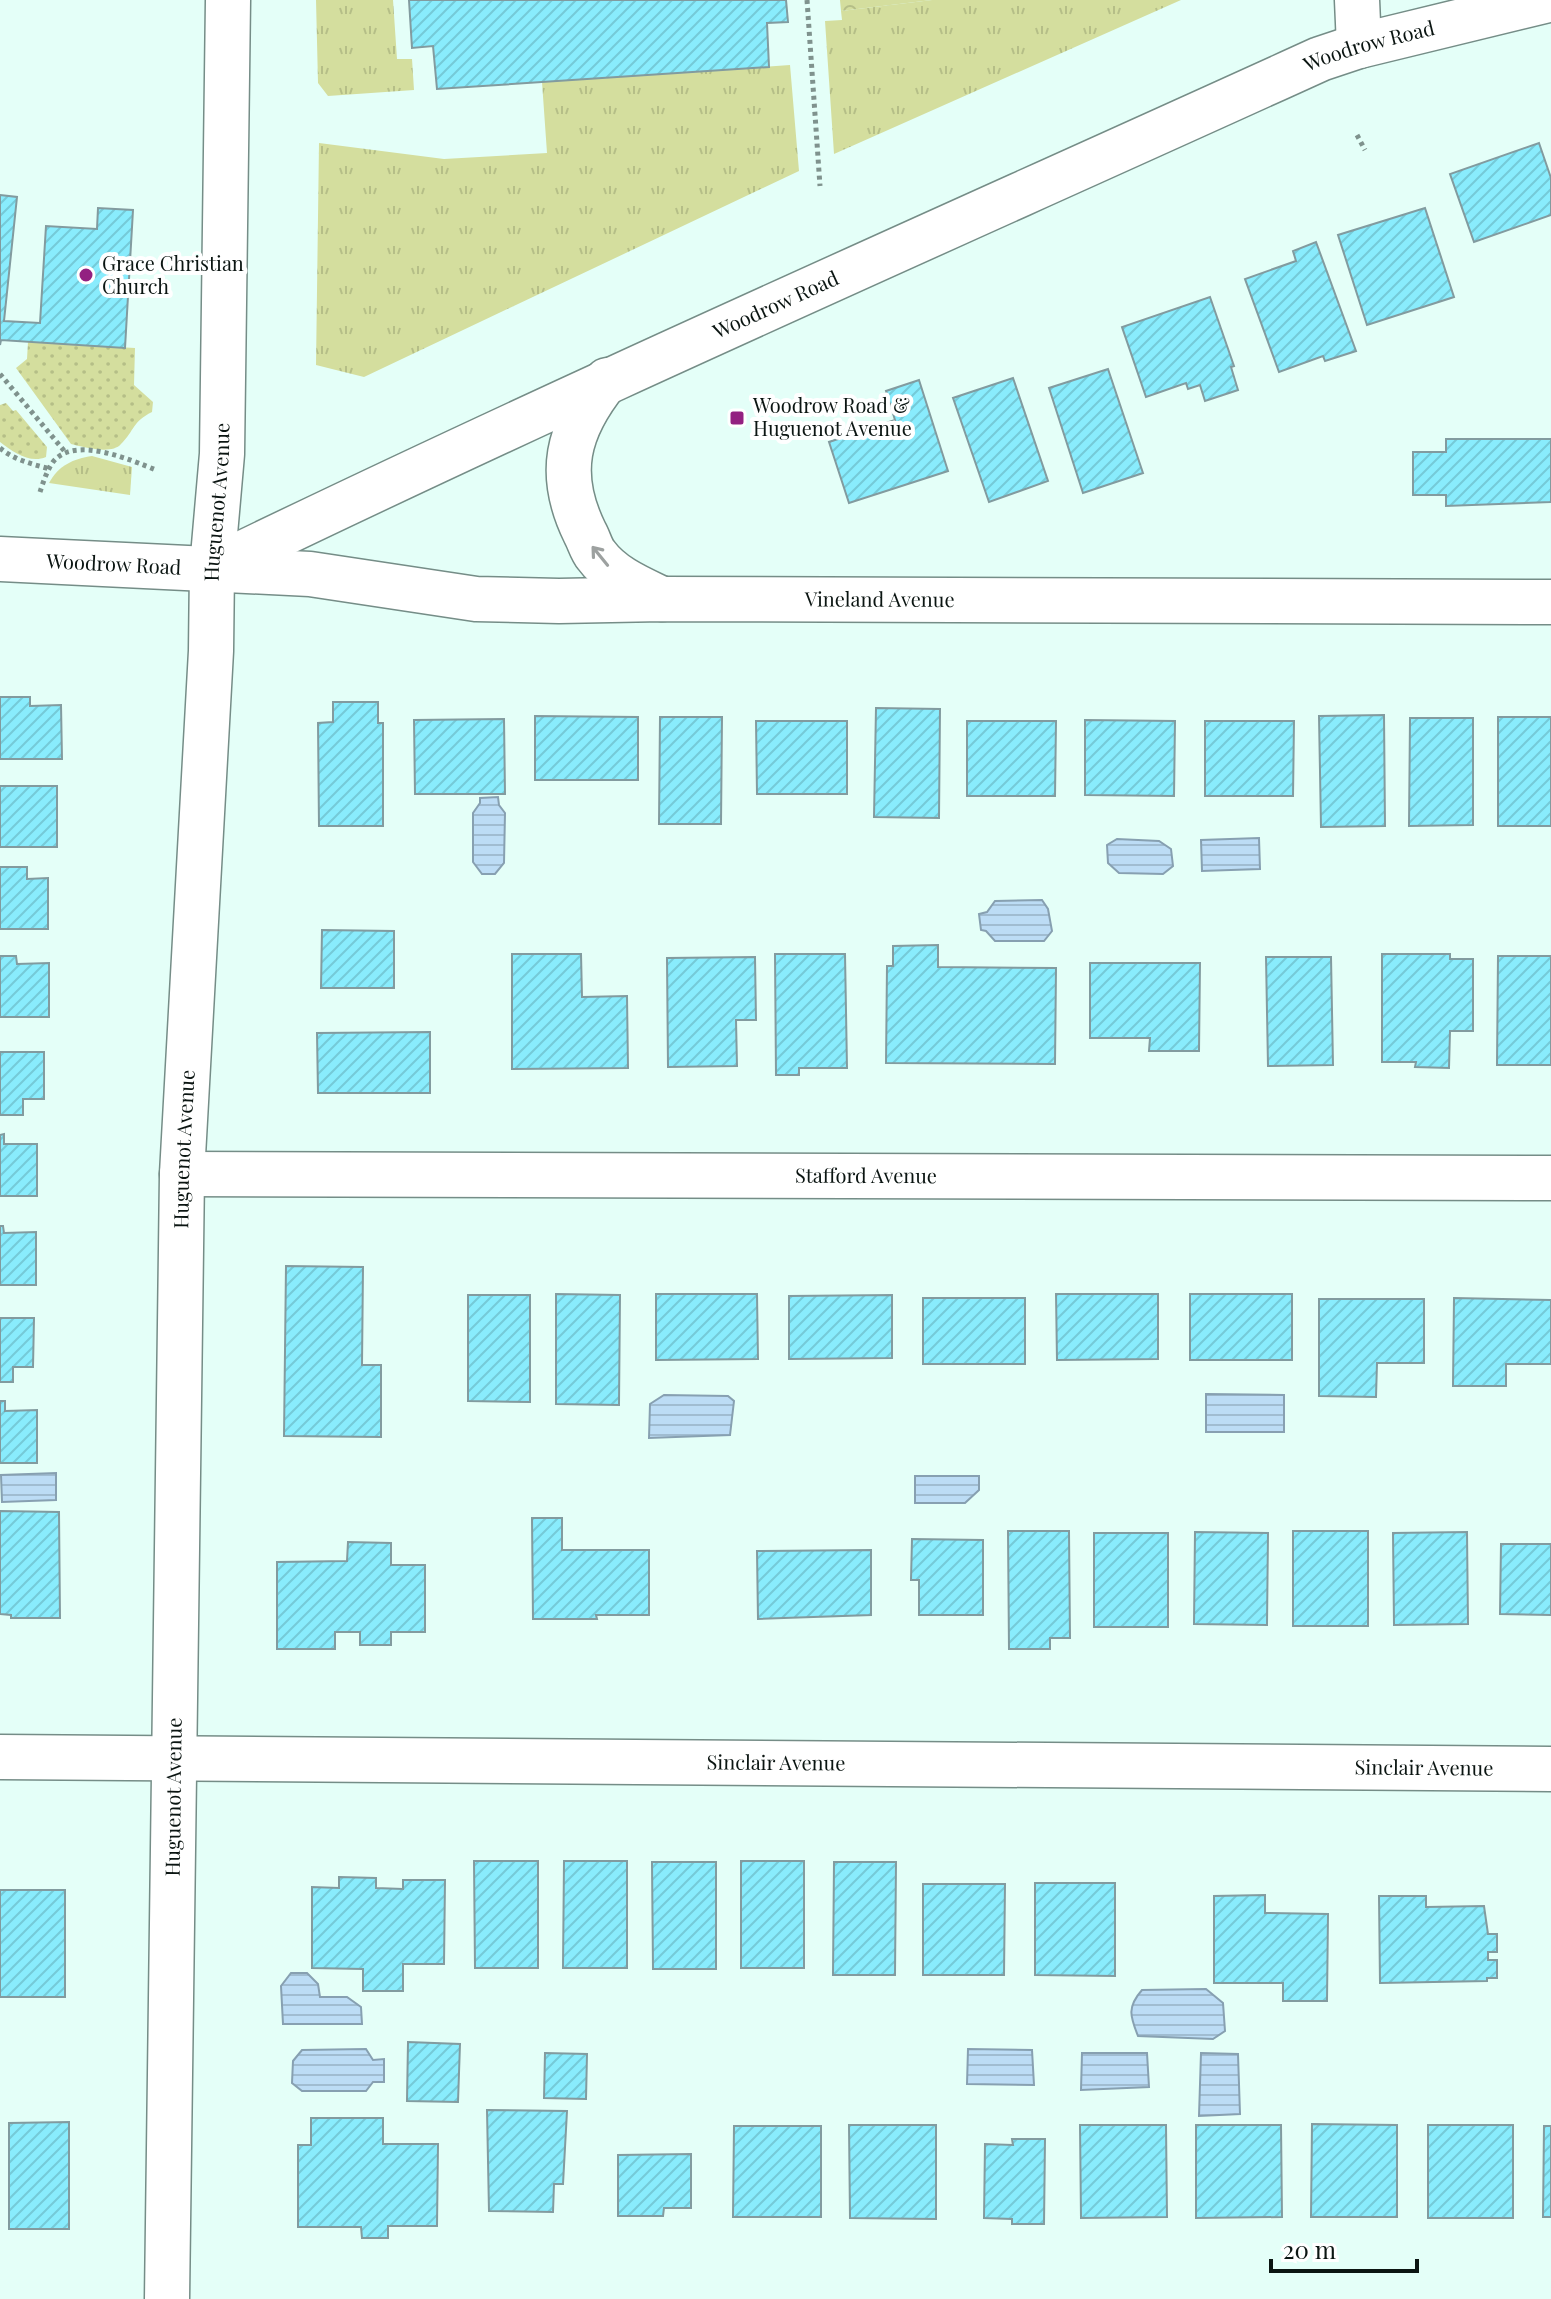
<svg xmlns="http://www.w3.org/2000/svg" width="1551" height="2299" font-family="'Playfair Display',serif">
<defs>
<pattern id="grass-tufts" width="24" height="20" patternUnits="userSpaceOnUse" patternTransform="scale(2)"><rect width="24" height="20" fill="#d4de9e"/><path d="M3 7l-1-3M5 7V3M7 7l1-3M15 17l-1-3M17 17v-4M19 17l1-3" fill="none" stroke="#b5be87"/></pattern>
<pattern id="park-crowns" width="20" height="18" patternUnits="userSpaceOnUse" patternTransform="scale(2)"><rect width="20" height="18" fill="#d4de9e"/><path d="M2 6a3 3 0 1 1 6 0M12 15a3 3 0 1 1 6 0" fill="none" stroke="#b5be87"/></pattern>
<pattern id="garden-dots" width="8" height="8" patternUnits="userSpaceOnUse" patternTransform="scale(2)"><rect width="8" height="8" fill="#d4de9e"/><path d="M2 2h.1M6 6h.1" fill="none" stroke="#b5be87" stroke-width="1.8" stroke-linecap="round"/></pattern>
<pattern id="water-rules" width="6" height="5" patternUnits="userSpaceOnUse" patternTransform="scale(2)"><rect width="6" height="5" fill="#bcdcf5"/><path d="M0 2.5h6" fill="none" stroke="#a0bcd1"/></pattern>
<pattern id="building-hatch" width="6" height="6" patternUnits="userSpaceOnUse" patternTransform="scale(2)"><rect width="6" height="6" fill="#89ecfd"/><path d="M-1 1l2-2M0 6l6-6M5 7l2-2" fill="none" stroke="#75cad8"/></pattern>
</defs>
<rect width="100%" height="100%" fill="#e4fff8"/>
<!-- grass -->
<g fill="url(#grass-tufts)">
<path d="M316,0H393L397,59H412L414,90L328,96L318,83Z"/>
<path d="M932,0H1181L834,154L825,21L842,20L841,11Z"/>
<path d="M790,65L799,171L364,377L316,365L319,143L444,159L547,153L542,82Z"/>
<path d="M92,456L132,467L130,495L49,483C59,465 73,459 92,456Z"/>
</g>
<!-- park -->
<path fill="url(#park-crowns)" d="M840,0H932L841,11Z"/>
<!-- garden -->
<g fill="url(#garden-dots)">
<path d="M28,342L135,348L134,385L153,402L152,412C132,422 135,430 121,444C112,455 83,447 71,444L16,368L27,359Z"/>
<path d="M6,403L13,411L16,410L47,447L46,457C30,464 13,452 0,442V405Z"/>
</g>
<!-- water -->
<g fill="url(#water-rules)" stroke="#87a0b1" stroke-width="2">
<path d="M498,797L499,805L505,813L504,863L495,874H482L473,862V813L480,803V798Z"/>
<path d="M1259,838L1260,869L1202,871L1201,840Z"/>
<path d="M1117,839L1159,841L1171,849L1173,866L1163,874L1119,873L1108,863L1107,845Z"/>
<path d="M1042,900L1048,909L1052,931L1044,941H995L986,931L981,930L979,914L987,912L995,901Z"/>
<path d="M1206,1394L1284,1395V1432H1206Z"/>
<path d="M664,1395L728,1396L734,1401L730,1435L649,1438L650,1404Z"/>
<path d="M56,1473V1500L2,1502L1,1475Z"/>
<path d="M915,1476H979V1490L965,1503H915Z"/>
<path d="M291,1973H307L318,1984L320,1997H347L361,2007L362,2024H283L281,1986Z"/>
<path d="M1206,1989L1223,2003L1225,2031L1213,2039L1138,2036C1130,2016 1127,2007 1142,1990Z"/>
<path d="M366,2049L373,2060L384,2059V2082H373L366,2091H302L292,2083L293,2061L302,2050Z"/>
<path d="M968,2049L1032,2050L1034,2085L967,2084Z"/>
<path d="M1082,2053H1147L1149,2087L1081,2090Z"/>
<path d="M1201,2053L1238,2054L1240,2114L1199,2116Z"/>
</g>
<!-- building -->
<g fill="url(#building-hatch)" stroke="#829b9f" stroke-width="2">
<path d="M409,0H786L788,22L767,23L769,67L437,89L433,46L412,48Z"/>
<path d="M1539,143L1551,178V215L1474,242L1450,174Z"/>
<path d="M0,195L17,197L4,321L40,323L46,226L97,229L98,208L133,210L125,348L1,340L0,345Z"/>
<path d="M1425,208L1454,297L1367,325L1338,235Z"/>
<path d="M1316,242L1356,351L1325,361L1323,356L1279,372L1245,279L1296,261L1293,251Z"/>
<path d="M1210,297L1234,366L1231,367L1238,390L1205,401L1200,385L1188,389L1186,383L1146,397L1122,327Z"/>
<path d="M1108,369L1143,473L1083,493L1049,388Z"/>
<path d="M1013,378L1048,481L989,502L953,398Z"/>
<path d="M919,380L948,471L849,503L829,442L895,420L886,391Z"/>
<path d="M1446,439H1551V502L1446,506V495H1413V452H1446Z"/>
<path d="M0,697H30V706L61,705L62,759H0Z"/>
<path d="M333,702H378V723H383V826H319L318,723L333,722Z"/>
<path d="M876,708L940,709L939,818L874,817Z"/>
<path d="M1384,715L1385,826L1321,827L1319,716Z"/>
<path d="M535,716L638,717V780H535Z"/>
<path d="M660,717H722L721,824H659Z"/>
<rect x="1498" y="717" width="53" height="109"/>
<path d="M1410,718H1473V825L1409,826Z"/>
<path d="M504,719L505,794H415L414,720Z"/>
<path d="M1085,720L1175,721L1174,796L1085,795Z"/>
<path d="M756,721H847V794H757Z"/>
<path d="M967,721H1056L1055,796H967Z"/>
<path d="M1205,721H1294L1293,796H1205Z"/>
<rect x="0" y="786" width="57" height="61"/>
<path d="M0,867H27V879L48,878V929H0Z"/>
<path d="M322,930L394,931V988H321Z"/>
<path d="M938,945V967L1056,968L1055,1064L886,1063L887,966H893V946Z"/>
<path d="M512,954H581L582,997L627,996L628,1068L512,1069Z"/>
<path d="M775,954H845L847,1068H799V1075H776Z"/>
<path d="M1382,954H1450V959H1473V1031H1450L1449,1068L1415,1067L1416,1062H1382Z"/>
<path d="M0,956H16L17,964L49,963V1017H0Z"/>
<path d="M1498,956H1551V1065H1497Z"/>
<path d="M755,957L756,1020H736L737,1066L668,1067L667,958Z"/>
<path d="M1266,957H1331L1333,1065L1268,1066Z"/>
<path d="M1090,963H1200L1199,1051H1149L1150,1038H1090Z"/>
<path d="M430,1032V1093H318L317,1033Z"/>
<path d="M0,1052H44V1099H23V1115H0Z"/>
<path d="M4,1134V1144H37V1196H0V1135Z"/>
<path d="M0,1226H3L4,1233L36,1232V1285H0Z"/>
<path d="M286,1266L363,1267L362,1365H381V1437L284,1436Z"/>
<path d="M556,1294L620,1295L619,1405L556,1404Z"/>
<path d="M656,1294H757L758,1359L656,1360Z"/>
<path d="M1056,1294H1158V1359L1057,1360Z"/>
<rect x="1190" y="1294" width="102" height="66"/>
<path d="M468,1295H530V1402L468,1401Z"/>
<path d="M892,1295V1358L789,1359V1296Z"/>
<rect x="923" y="1298" width="102" height="66"/>
<path d="M1454,1298L1551,1300V1364H1506V1386H1453Z"/>
<path d="M1319,1299H1424V1363H1377L1376,1397L1319,1396Z"/>
<path d="M0,1318H34L33,1367H13V1382H0Z"/>
<path d="M0,1401H5V1411L37,1410V1463H0Z"/>
<path d="M0,1511L59,1512L60,1618H11V1615L0,1614Z"/>
<path d="M532,1518H562V1550H649V1615H596L597,1619H533Z"/>
<path d="M1008,1531H1069L1070,1638H1050V1649H1009Z"/>
<rect x="1293" y="1531" width="75" height="95"/>
<path d="M1195,1532L1268,1533L1267,1625L1194,1624Z"/>
<path d="M1467,1532L1468,1624L1394,1625L1393,1533Z"/>
<rect x="1094" y="1533" width="74" height="94"/>
<path d="M912,1539L983,1540V1615H919V1580H911Z"/>
<path d="M348,1542L391,1543V1565H425V1632H391V1645H360V1632H335V1649H277V1562L347,1561Z"/>
<path d="M1501,1544H1551V1615L1500,1614Z"/>
<path d="M871,1550V1615L758,1619L757,1551Z"/>
<path d="M474,1861H538V1968H475Z"/>
<path d="M564,1861H627V1968H563Z"/>
<rect x="741" y="1861" width="63" height="107"/>
<path d="M652,1862H716V1969H653Z"/>
<path d="M834,1862H896L895,1975H833Z"/>
<path d="M339,1877L376,1878V1888L403,1889V1880H445L444,1964H403V1991H363V1969L312,1968V1887L339,1888Z"/>
<path d="M1035,1883H1115V1976L1035,1975Z"/>
<path d="M923,1884H1005L1004,1975H923Z"/>
<rect x="0" y="1890" width="65" height="107"/>
<path d="M1265,1895V1913L1328,1914L1327,2001H1283V1983H1214V1896Z"/>
<path d="M1379,1896H1426V1907L1484,1906L1488,1934H1497V1952H1488V1960H1497V1978H1487V1981L1380,1983Z"/>
<path d="M408,2042L460,2044L458,2102L407,2101Z"/>
<path d="M545,2053L587,2054L586,2099L544,2098Z"/>
<path d="M487,2110L567,2111L563,2184H554L553,2212L489,2211Z"/>
<path d="M311,2118H383V2144H438L437,2226H388V2238H362L361,2227H298V2145H311Z"/>
<path d="M69,2122V2229H9V2123Z"/>
<path d="M1312,2124L1397,2125V2217H1311Z"/>
<path d="M849,2125H936V2219L850,2218Z"/>
<path d="M1080,2125H1166L1167,2217L1081,2218Z"/>
<path d="M1196,2125H1281L1282,2217L1196,2218Z"/>
<rect x="1428" y="2125" width="85" height="93"/>
<path d="M734,2126H821V2217H733Z"/>
<path d="M1544,2126H1551V2217H1543Z"/>
<path d="M1012,2139H1045L1044,2224H1012V2219L984,2218L985,2144L1013,2145Z"/>
<path d="M691,2154V2208H664L663,2216H618V2155Z"/>
</g>
<g fill="none" stroke-linecap="round" stroke-linejoin="round">
<defs>
<g id="minor">
<path d="M1357,0L1359,46"/>
<path d="M607,380C567,430 556,474 585,533C589,540 591,549 596,555C612,577 639,588 662,599"/>
<path id="s1" d="M0,559L310,574L476,599L559,601L662,599L1551,602"/>
<path id="s2" d="M214,567C579,390 951,227 1320,59L1359,46L1548,0"/>
<path id="s3" d="M182,1174L1551,1178"/>
<path id="s4" d="M0,1757L1551,1769"/>
<path id="s5" d="M167,2299L182,1174L211,651L212,568L222,454L228,0"/>
</g>
</defs>
<!-- minor casing -->
<use href="#minor" stroke="#758d87" stroke-width="47"/>
<!-- path -->
<g stroke="#7f928d" stroke-width="5" stroke-dasharray="4 4" stroke-linecap="butt">
<path d="M807,0L820,186"/>
<path d="M1357,135L1365,150"/>
<path d="M0,374L66,453"/>
<path d="M0,448C14,460 32,464 50,469"/>
<path d="M40,492C43,483 47,470 53,462C74,435 131,460 156,470"/>
</g>
<!-- minor -->
<use href="#minor" stroke="#fff" stroke-width="44"/>
</g>
<!-- one-way arrows -->
<defs><path id="oneway-shaft" d="M-6 0H5M1.5-3L5.5 0L1.5 3" fill="none" stroke-width="1.6" stroke-linecap="round" stroke-linejoin="round" transform="scale(2)"/></defs>
<use stroke="#9da1a0" href="#oneway-shaft" transform="translate(600 556) rotate(-129)"/>
<!-- markers -->
<g fill="#932181" stroke="#fff" stroke-width="3">
<circle cx="86" cy="275" r="8"/>
<rect x="729" y="410" width="16" height="16" rx="4"/>
</g>
<g text-anchor="middle" stroke-width="8" stroke-linejoin="round" paint-order="stroke">
<!-- street labels -->
<g font-size="20" fill="#0b1512" stroke="#fff">
<text dy="7" stroke="none"><textPath href="#s2" startOffset="1268">Woodrow Road</textPath></text>
<text dy="7" stroke="none"><textPath href="#s2" startOffset="620">Woodrow Road</textPath></text>
<text dy="7" stroke="none"><textPath href="#s5" startOffset="1798">Huguenot Avenue</textPath></text>
<text dy="7" stroke="none"><textPath href="#s1" startOffset="114">Woodrow Road</textPath></text>
<text dy="7" stroke="none"><textPath href="#s1" startOffset="882">Vineland Avenue</textPath></text>
<text dy="7" stroke="none"><textPath href="#s5" startOffset="1150">Huguenot Avenue</textPath></text>
<text dy="7" stroke="none"><textPath href="#s3" startOffset="684">Stafford Avenue</textPath></text>
<text dy="7" stroke="none"><textPath href="#s4" startOffset="776">Sinclair Avenue</textPath></text>
<text dy="7" stroke="none"><textPath href="#s4" startOffset="1424">Sinclair Avenue</textPath></text>
<text dy="7" stroke="none"><textPath href="#s5" startOffset="502">Huguenot Avenue</textPath></text>
</g>
<!-- poi labels -->
<g font-size="20" fill="#0b1512" stroke="#fff" text-anchor="start">
<text x="102" y="271">Grace Christian<tspan x="102" dy="23">Church</tspan></text>
<text x="753" y="413">Woodrow Road &amp;<tspan x="753" dy="23">Huguenot Avenue</tspan></text>
</g>
</g>
<!-- scale -->
<path d="M1271 2259v12h146v-12" fill="none" stroke="#0b1512" stroke-width="4"/>
<text x="1283" y="2259" font-size="24" fill="#0b1512" stroke="#ffffff" stroke-width="6" paint-order="stroke">20 m</text>
</svg>
